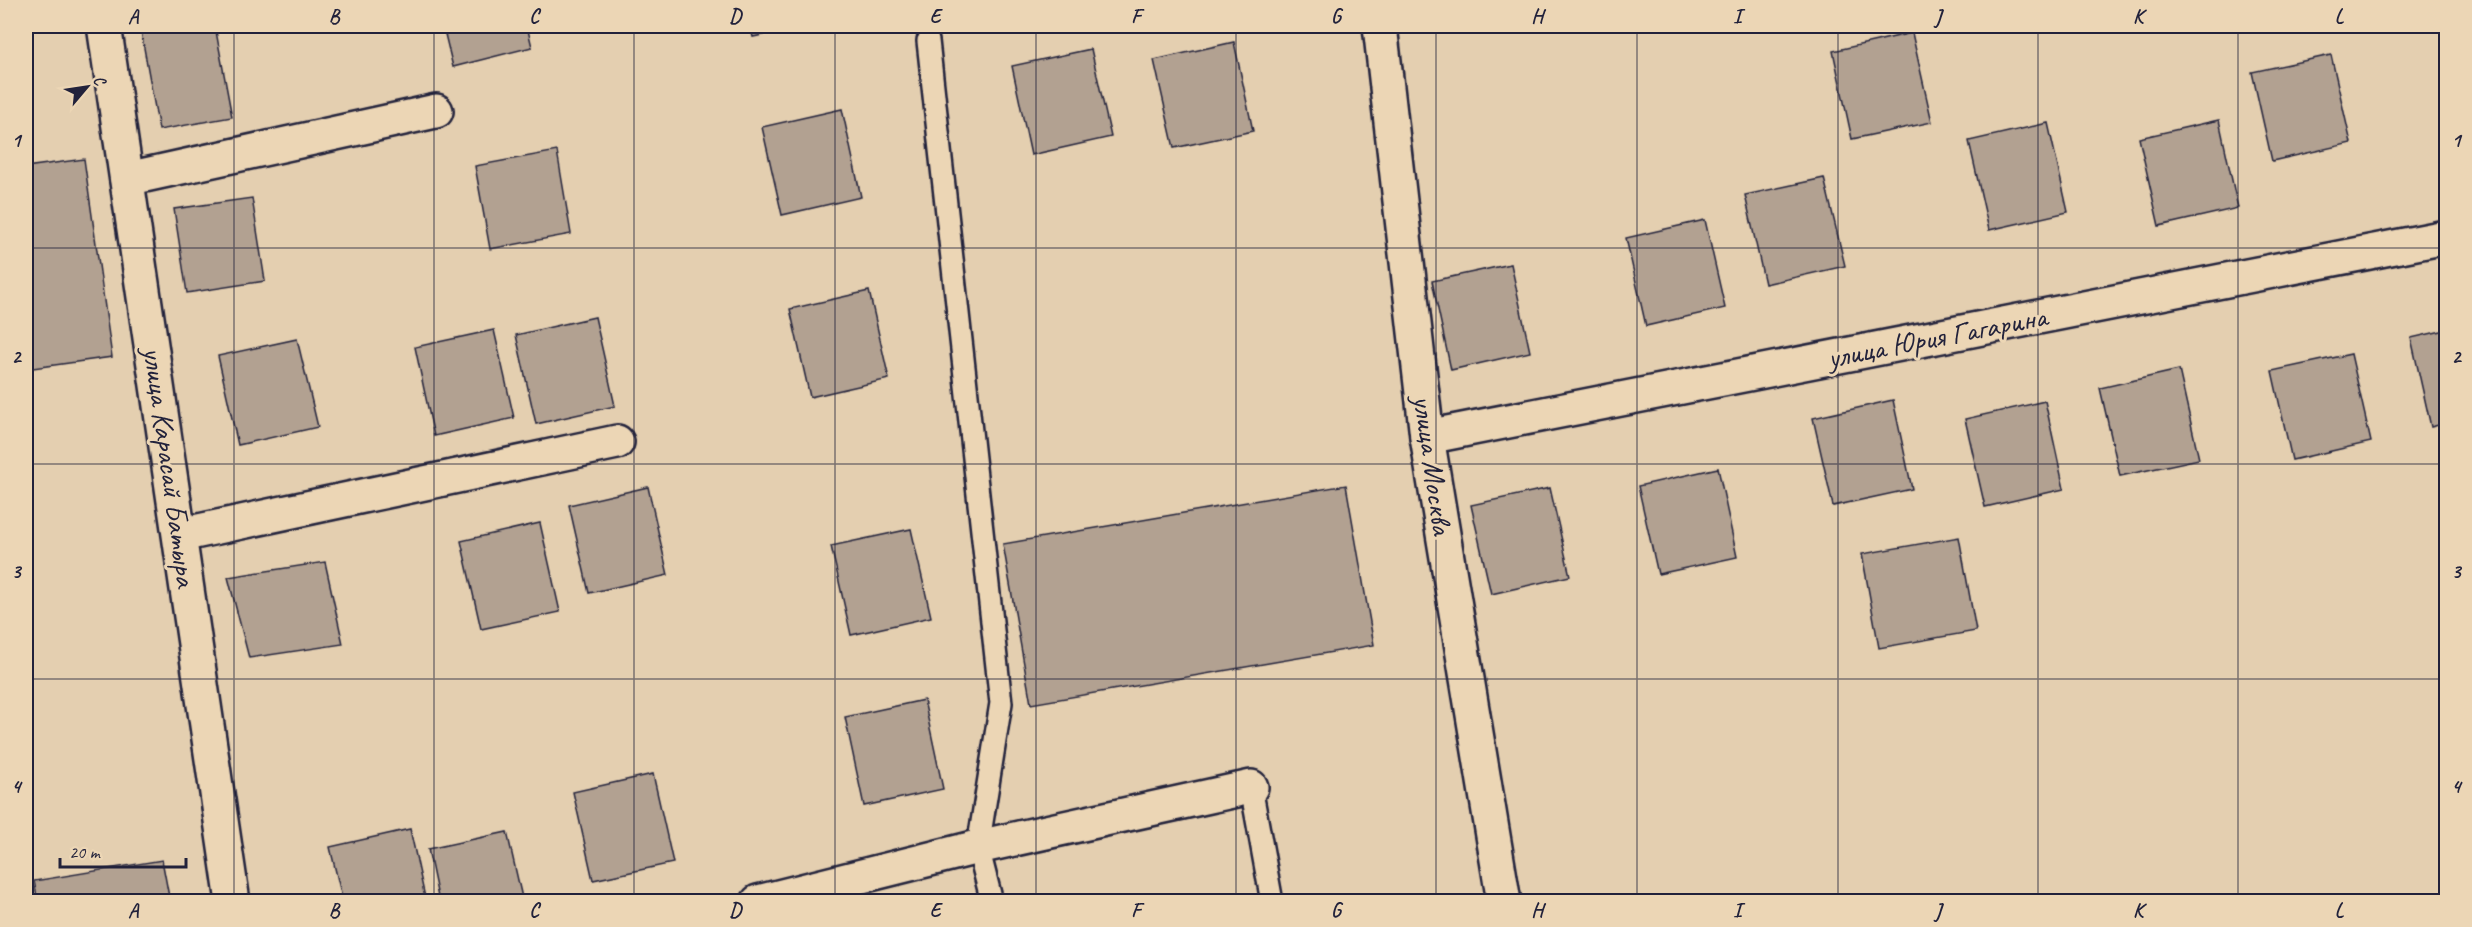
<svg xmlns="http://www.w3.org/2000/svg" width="2472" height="927" font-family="Caveat,sans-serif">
<rect width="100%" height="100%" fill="#e4cfb0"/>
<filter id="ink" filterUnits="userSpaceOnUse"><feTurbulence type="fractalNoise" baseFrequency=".0167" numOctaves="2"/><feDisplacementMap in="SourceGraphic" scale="12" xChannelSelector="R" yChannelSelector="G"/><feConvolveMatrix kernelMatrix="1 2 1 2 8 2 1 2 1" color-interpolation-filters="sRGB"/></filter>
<g filter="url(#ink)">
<!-- building -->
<g fill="#b2a191" stroke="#22223b" stroke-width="1.5">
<path d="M140,26H215L232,117L159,130Z"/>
<path d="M443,26H527L532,47L453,67Z"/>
<path d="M750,26H804L753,37Z"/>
<path d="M1912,33L1932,122L1852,139L1833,51Z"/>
<path d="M1234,42L1253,131L1174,148L1154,60Z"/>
<path d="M1091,49L1111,137L1031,155L1012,66Z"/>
<path d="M2331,55L2351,143L2272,161L2252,72Z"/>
<path d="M842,109L861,197L782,215L762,127Z"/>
<path d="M2219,120L2238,208L2159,226L2139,138Z"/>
<path d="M2048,123L2068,212L1989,230L1969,141Z"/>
<path d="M557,151L571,234L490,249L475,166Z"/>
<path d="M84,159L112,357L26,369V167Z"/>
<path d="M1824,178L1845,266L1765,284L1745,195Z"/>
<path d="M252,198L265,281L187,293L174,209Z"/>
<path d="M1705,220L1725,308L1646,326L1626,238Z"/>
<path d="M1511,264L1530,352L1451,370L1432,281Z"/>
<path d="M869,291L889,379L810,397L790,309Z"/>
<path d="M595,317L615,406L536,424L516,335Z"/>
<path d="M494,330L514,418L434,436L415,347Z"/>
<path d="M2446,330V423L2431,427L2411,338Z"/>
<path d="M297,339L318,427L238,445L218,356Z"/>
<path d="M2351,354L2371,442L2292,460L2272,371Z"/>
<path d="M2179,370L2199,459L2120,476L2100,388Z"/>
<path d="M1893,400L1912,489L1833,506L1813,418Z"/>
<path d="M2045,401L2064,489L1985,507L1965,419Z"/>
<path d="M1718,468L1737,557L1658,574L1638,486Z"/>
<path d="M1346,485L1374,645L1031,704L1003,544Z"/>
<path d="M648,487L668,575L589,593L569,505Z"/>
<path d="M1550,488L1570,576L1491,594L1471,505Z"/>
<path d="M540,523L560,612L481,629L461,541Z"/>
<path d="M911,529L931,617L851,635L831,546Z"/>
<path d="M1959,537L1976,631L1879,648L1862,554Z"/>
<path d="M325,562L343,644L249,658L228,577Z"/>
<path d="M924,700L943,789L864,806L845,717Z"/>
<path d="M653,774L673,863L593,880L573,792Z"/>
<path d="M410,829L426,902H343L330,847Z"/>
<path d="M507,832L523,902H439L428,849Z"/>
<path d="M162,860L170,902H38L34,881Z"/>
</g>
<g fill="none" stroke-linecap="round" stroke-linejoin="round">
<defs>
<g id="lane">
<path d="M928,41L1001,703L978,847L992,902"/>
<path d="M1251,787L1272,902"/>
</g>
<g id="street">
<path d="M1380,26L1427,437L1504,902"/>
<path d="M105,32L233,902"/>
<path d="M127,179L436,111"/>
<path d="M1427,437L2446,237"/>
<path d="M180,535L617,442"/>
<path d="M758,902L978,847L1251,787"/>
</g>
</defs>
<!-- lane casing -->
<use href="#lane" stroke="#22223b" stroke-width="26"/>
<!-- street casing -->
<use href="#street" stroke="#22223b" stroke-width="38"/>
<!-- lane -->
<use href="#lane" stroke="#ecd6b5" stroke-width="21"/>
<!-- street -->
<use href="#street" stroke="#ecd6b5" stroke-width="33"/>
</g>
</g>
<!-- grid -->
<path fill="none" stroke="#22223b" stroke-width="1.5" stroke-opacity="0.55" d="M234,26V902M434,26V902M634,26V902M835,26V902M1036,26V902M1236,26V902M1436,26V902M1637,26V902M1838,26V902M2038,26V902M2238,26V902M26,248H2446M26,464H2446M26,679H2446"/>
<g text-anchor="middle" stroke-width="6" stroke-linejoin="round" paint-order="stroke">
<!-- street labels -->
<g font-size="30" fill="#22223b" stroke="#ecd6b5">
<text transform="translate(1937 337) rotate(-11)" y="10">улица Юрия Гагарина</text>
<text transform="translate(1433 465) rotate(82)" y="10">улица Москва</text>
<text transform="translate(170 467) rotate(82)" y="10">улица Карасай Батыра</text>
</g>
</g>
<!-- margin -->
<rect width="2472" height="927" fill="none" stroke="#ecd6b5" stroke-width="66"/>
<!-- north arrow -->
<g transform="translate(87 87) rotate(61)" stroke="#ecd6b5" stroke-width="4.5" paint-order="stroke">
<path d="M0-4.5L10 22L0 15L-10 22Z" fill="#22223b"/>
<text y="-9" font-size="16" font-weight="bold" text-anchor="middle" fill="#22223b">С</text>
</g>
<!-- scale -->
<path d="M60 858v9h126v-9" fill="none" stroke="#22223b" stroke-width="3"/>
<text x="69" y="858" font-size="18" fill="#22223b" stroke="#ecd6b5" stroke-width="4.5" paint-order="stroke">20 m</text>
<rect x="33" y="33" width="2406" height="861" fill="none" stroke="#22223b" stroke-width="2"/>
<g font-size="20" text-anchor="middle" font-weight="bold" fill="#22223b">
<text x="133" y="23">A</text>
<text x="334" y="23">B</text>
<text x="534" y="23">C</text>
<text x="735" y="23">D</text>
<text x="935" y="23">E</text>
<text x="1136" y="23">F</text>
<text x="1336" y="23">G</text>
<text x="1537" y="23">H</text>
<text x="1737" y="23">I</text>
<text x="1938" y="23">J</text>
<text x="2138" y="23">K</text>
<text x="2339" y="23">L</text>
<text x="16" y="147">1</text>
<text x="2456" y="147">1</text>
<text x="16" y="363">2</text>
<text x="2456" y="363">2</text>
<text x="16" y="578">3</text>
<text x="2456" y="578">3</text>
<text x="16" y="793">4</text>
<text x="2456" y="793">4</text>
<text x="133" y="917">A</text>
<text x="334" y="917">B</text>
<text x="534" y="917">C</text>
<text x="735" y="917">D</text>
<text x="935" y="917">E</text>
<text x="1136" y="917">F</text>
<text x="1336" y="917">G</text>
<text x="1537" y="917">H</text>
<text x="1737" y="917">I</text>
<text x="1938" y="917">J</text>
<text x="2138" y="917">K</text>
<text x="2339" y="917">L</text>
</g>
</svg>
